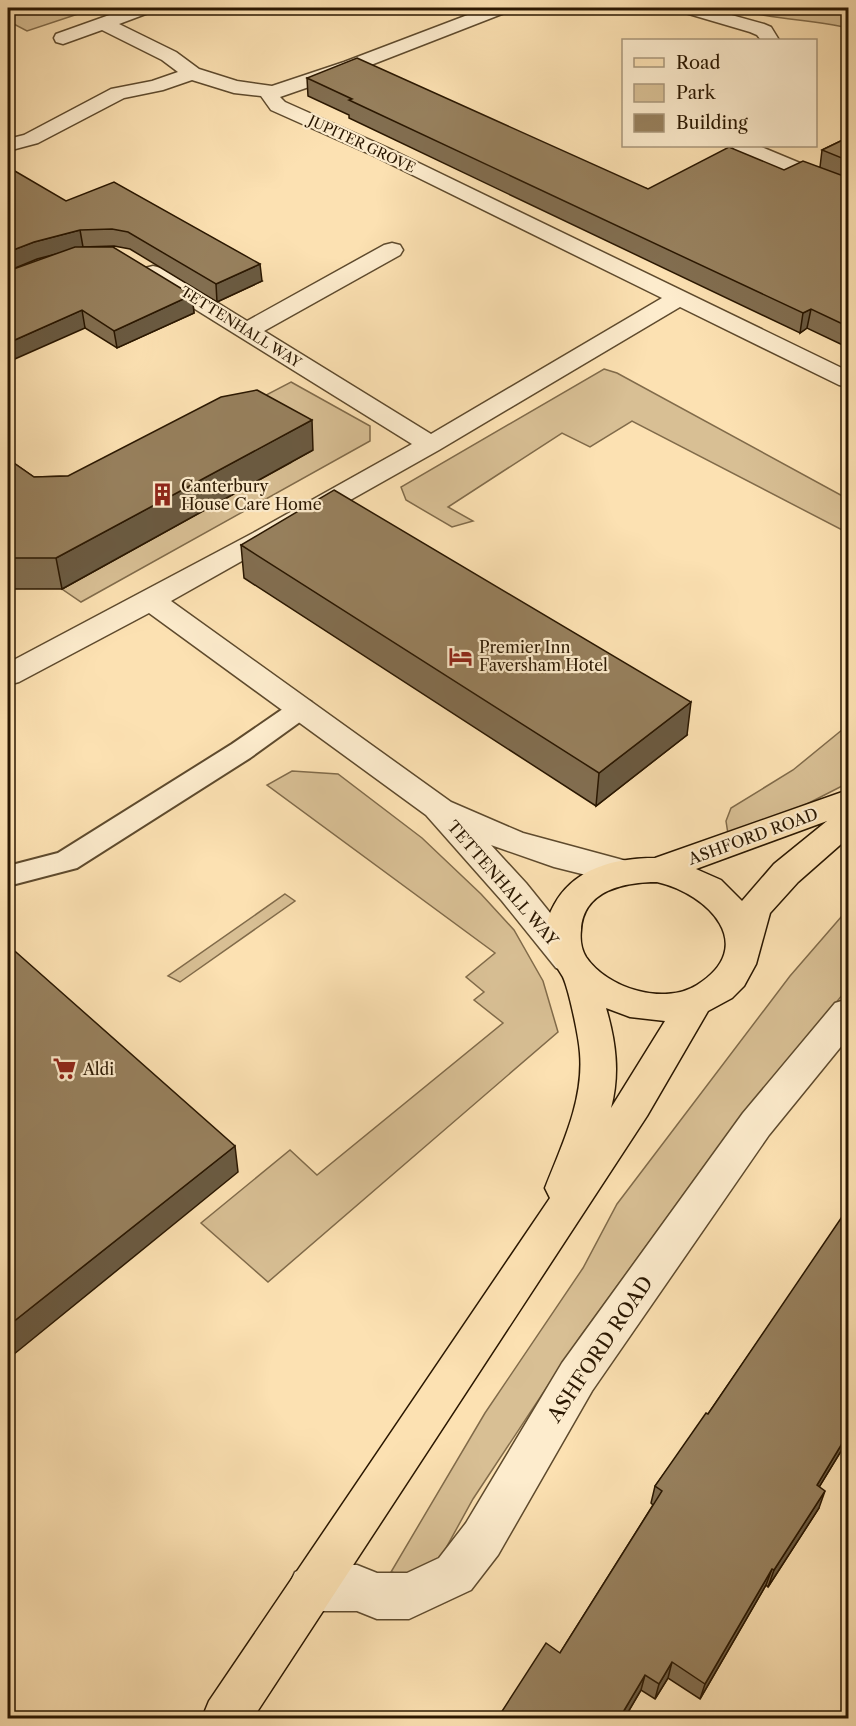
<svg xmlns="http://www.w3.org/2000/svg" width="856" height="1726" font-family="'Libre Caslon Text',serif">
<rect width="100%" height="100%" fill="#fce1b2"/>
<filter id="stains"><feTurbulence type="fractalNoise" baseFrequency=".00333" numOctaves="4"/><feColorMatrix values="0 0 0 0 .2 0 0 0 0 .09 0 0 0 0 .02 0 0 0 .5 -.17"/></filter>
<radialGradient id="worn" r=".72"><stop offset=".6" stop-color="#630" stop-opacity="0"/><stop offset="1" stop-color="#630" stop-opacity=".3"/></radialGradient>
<!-- green -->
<g fill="#d8bf94" stroke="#816b4a" stroke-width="1.5">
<path d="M8,8H96L27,31L8,21Z"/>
<path d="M734,8H848V28C811,19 770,20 734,8Z"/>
<path d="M604,369L617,373L848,499V533L632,421L590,447L562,433L448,507L473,521L452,527L406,500L401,487Z"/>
<path d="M291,382L370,426V441L81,602L62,589L292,462L123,470Z"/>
<path d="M848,725V783L801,807L728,834L726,821L731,808L793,770Z"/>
<path d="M292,771L338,774L422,838L481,894L514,930L543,981L558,1032L268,1282L201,1223L290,1150L317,1175L503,1023L474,1000L484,992L466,977L495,953L267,785Z"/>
<path d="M285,894L295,901L180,982L168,976Z"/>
<path d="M848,909V988L718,1147L580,1337L473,1499L441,1557L418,1578L391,1572L485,1413L583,1268L617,1204L790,976Z"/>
</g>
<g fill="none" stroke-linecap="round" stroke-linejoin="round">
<defs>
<path id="lane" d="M302,699L311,702L315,708L311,714L250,758L77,868L8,886V866L58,853L232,744L293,702Z"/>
<g id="street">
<path d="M129,8H154L151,12L119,24L176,52L199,69L237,81L272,86L344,62L486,8H510L507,12L358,70L280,97L285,102L388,148L848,371V387L839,385L680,307L439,450L171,601L451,802L523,833L634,863L639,872L634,881L622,884L554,867L491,845L526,883L580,950L585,959L580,968L568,972L556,968L502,901L426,815L149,613L19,682L8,685V663L253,533L412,444L145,278L142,273L145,268L153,266L161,268L247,321L384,245L392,243L400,245L403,250L400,255L264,331L431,434L662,298L374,156L271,110L261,96L234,93L192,80L163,90L124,98L38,143L8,151V139L24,135L111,89L152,81L178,72L162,60L102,30L63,44L56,42L54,38L56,34Z"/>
<path d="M679,8H706L764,24L771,27L779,40H761L757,35L750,32L682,12Z"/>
<path d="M732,146H759L848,183V196L735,150Z"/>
<path d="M848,999V1038L769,1135L592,1391L498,1555L471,1590L409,1619H377L357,1611H311L295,1604L288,1588L295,1572L311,1565H357L377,1573H407L439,1558L466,1523L562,1363L743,1113L835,1003Z"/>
</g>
<path id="primary" d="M848,790V838L798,882L770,913L756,964L744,986L732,998L708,1011L647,1116L253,1718H202L209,1701L550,1198L545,1188C562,1145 584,1100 580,1053C579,1037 569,990 563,977C558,968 551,960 548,949C544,934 546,919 554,905C574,868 615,858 655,858ZM827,821L774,864L742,901L721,880L696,869ZM657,882C709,894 759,946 697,985C663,1006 607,988 586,957C581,949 580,938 581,930C583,890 625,882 657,882ZM606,1008L630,1017L665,1021L611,1108C620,1074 616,1042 606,1008Z"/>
</defs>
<!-- lane casing -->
<use href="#lane" stroke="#5e4a2d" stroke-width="4"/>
<!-- street casing -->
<use href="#street" stroke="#5e4a2d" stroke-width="3"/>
<!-- primary casing -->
<use href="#primary" stroke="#2a1701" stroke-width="3"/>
<!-- lane -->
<use href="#lane" fill="#fdeccd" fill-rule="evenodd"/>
<!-- street -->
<use href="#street" fill="#fdeccd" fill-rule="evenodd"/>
<!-- primary -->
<use href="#primary" fill="#fce1b2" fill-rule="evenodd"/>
</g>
<!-- wall -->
<g fill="#826e50" stroke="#2a1701" stroke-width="1.5">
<path d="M307,78L648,189L784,170L820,167L822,150L849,137V348L807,328L800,333L349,118V115L308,96Z"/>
<path d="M66,201L262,281L217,302L130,249L114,246L82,247L192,295L194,313L117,348L85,328L55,254L37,259L8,271Z"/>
<path d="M313,450L62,589H14L8,584V459L34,477L68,476Z"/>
<path d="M241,545L687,735L596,806L244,578Z"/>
<path d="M849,1209V1438L819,1487V1508L768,1587L766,1585L700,1699L668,1678L655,1699L641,1690L624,1719H497L560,1653L653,1505L651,1503L655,1486L708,1414Z"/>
</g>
<!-- shaded-wall -->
<g fill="#6a5a41" stroke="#2a1701" stroke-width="1.5">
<path d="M80,230L83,247L37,259L8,271V252L34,242Z"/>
<path d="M260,264L262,281L217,302L216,284Z"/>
<path d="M192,295L194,313L117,348L114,331Z"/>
<path d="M811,309L807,328L800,333L803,313Z"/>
<path d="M82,310L85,328L8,362V343Z"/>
<path d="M312,420L313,450L62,589L56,558Z"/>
<path d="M691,702L687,735L596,806L599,773Z"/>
<path d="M235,1146L238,1172L8,1359V1326Z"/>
<path d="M849,1432V1438L810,1502L817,1485Z"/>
<path d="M825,1491L819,1508L768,1587L774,1570Z"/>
<path d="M772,1569L766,1585L700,1699L705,1684Z"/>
<path d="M672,1662L668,1678L655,1699L659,1684Z"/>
<path d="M645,1675L641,1690L624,1719H619Z"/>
</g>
<!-- building -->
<g fill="#97805d" stroke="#2a1701" stroke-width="1.5">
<path d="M357,58L648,189L729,147L784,170L803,161L849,178V327L811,309L803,313L349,100L352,99L307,78Z"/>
<path d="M849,137V161L822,150Z"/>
<path d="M8,167L66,201L114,182L260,264L216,284L128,232L112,229L80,230L34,242L8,252Z"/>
<path d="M75,247H113L192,295L114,331L82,310L8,343V271Z"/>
<path d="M257,390L312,420L56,558H8V459L34,477L68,476L221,397Z"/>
<path d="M334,490L691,702L599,773L241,545Z"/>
<path d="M8,945L235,1146L8,1326Z"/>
<path d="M848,1208L849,1209V1432L817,1485L825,1491L774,1570L772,1569L705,1684L672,1662L659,1684L645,1675L619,1719H497L546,1643L560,1653L662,1491L655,1486L706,1413L708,1414Z"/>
</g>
<!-- icons -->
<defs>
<symbol id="building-bare" viewBox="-9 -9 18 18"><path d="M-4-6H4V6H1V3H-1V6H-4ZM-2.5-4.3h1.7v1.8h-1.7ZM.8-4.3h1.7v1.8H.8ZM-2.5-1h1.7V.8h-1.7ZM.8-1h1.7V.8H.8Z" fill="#8f2418" stroke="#fdeccd" stroke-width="2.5" paint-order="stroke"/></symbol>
<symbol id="hotel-bare" viewBox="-9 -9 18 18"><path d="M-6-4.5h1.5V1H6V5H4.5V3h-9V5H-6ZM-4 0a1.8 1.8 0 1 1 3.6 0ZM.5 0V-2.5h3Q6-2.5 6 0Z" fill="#8f2418" stroke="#fdeccd" stroke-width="2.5" paint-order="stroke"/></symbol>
<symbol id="supermarket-bare" viewBox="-9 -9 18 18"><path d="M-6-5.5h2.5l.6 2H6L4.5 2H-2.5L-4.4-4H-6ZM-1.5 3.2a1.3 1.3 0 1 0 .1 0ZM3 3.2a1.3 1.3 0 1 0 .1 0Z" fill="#8f2418" stroke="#fdeccd" stroke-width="2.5" paint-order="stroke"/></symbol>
</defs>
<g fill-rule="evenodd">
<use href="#building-bare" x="146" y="478" width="33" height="33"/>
<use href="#hotel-bare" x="444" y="640" width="33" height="33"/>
<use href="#supermarket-bare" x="48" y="1052" width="33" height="33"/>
</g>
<g text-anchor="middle" stroke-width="4.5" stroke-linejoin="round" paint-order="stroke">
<!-- far-street labels -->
<g font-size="14" fill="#2a1701" stroke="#fdeccd">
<text transform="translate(362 144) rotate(25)" y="5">JUPITER GROVE</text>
<text transform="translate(241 327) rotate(32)" y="5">TETTENHALL WAY</text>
</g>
<!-- poi labels -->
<g font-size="16" fill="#2a1701" stroke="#fdeccd" text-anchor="start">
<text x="181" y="492">Canterbury<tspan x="181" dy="18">House Care Home</tspan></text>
<text x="479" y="653">Premier Inn<tspan x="479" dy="18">Faversham Hotel</tspan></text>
<text x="83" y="1075">Aldi</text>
</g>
<!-- street labels -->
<g font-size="16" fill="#2a1701" stroke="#fdeccd">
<text transform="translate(753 836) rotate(-20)" y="6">ASHFORD ROAD</text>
<text transform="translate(503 883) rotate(49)" y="6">TETTENHALL WAY</text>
</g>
<!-- near-street labels -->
<g font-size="20" fill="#2a1701" stroke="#fdeccd">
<text transform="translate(600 1349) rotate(-56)" y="7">ASHFORD ROAD</text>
</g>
</g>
<!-- margin -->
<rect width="856" height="1726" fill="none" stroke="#fce1b2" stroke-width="30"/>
<rect x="9" y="9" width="838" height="1708" fill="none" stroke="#2a1701" stroke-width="3"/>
<rect x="15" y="15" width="826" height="1696" fill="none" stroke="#2a1701" stroke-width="1.5"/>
<!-- legend -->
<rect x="622" y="39" width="195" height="108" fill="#fdeccd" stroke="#a9977b" stroke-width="1.5"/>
<rect x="634" y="58" width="30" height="9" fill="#fce1b2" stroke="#a9977b" stroke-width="1.5"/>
<text x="676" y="69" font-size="18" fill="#2a1701">Road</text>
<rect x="634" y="84" width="30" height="18" fill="#d8bf94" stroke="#a9977b" stroke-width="1.5"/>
<text x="676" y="99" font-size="18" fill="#2a1701">Park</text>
<rect x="634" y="114" width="30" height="18" fill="#97805d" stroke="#a9977b" stroke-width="1.5"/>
<text x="676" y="129" font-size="18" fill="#2a1701">Building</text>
<rect width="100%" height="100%" filter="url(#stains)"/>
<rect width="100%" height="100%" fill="url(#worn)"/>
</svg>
